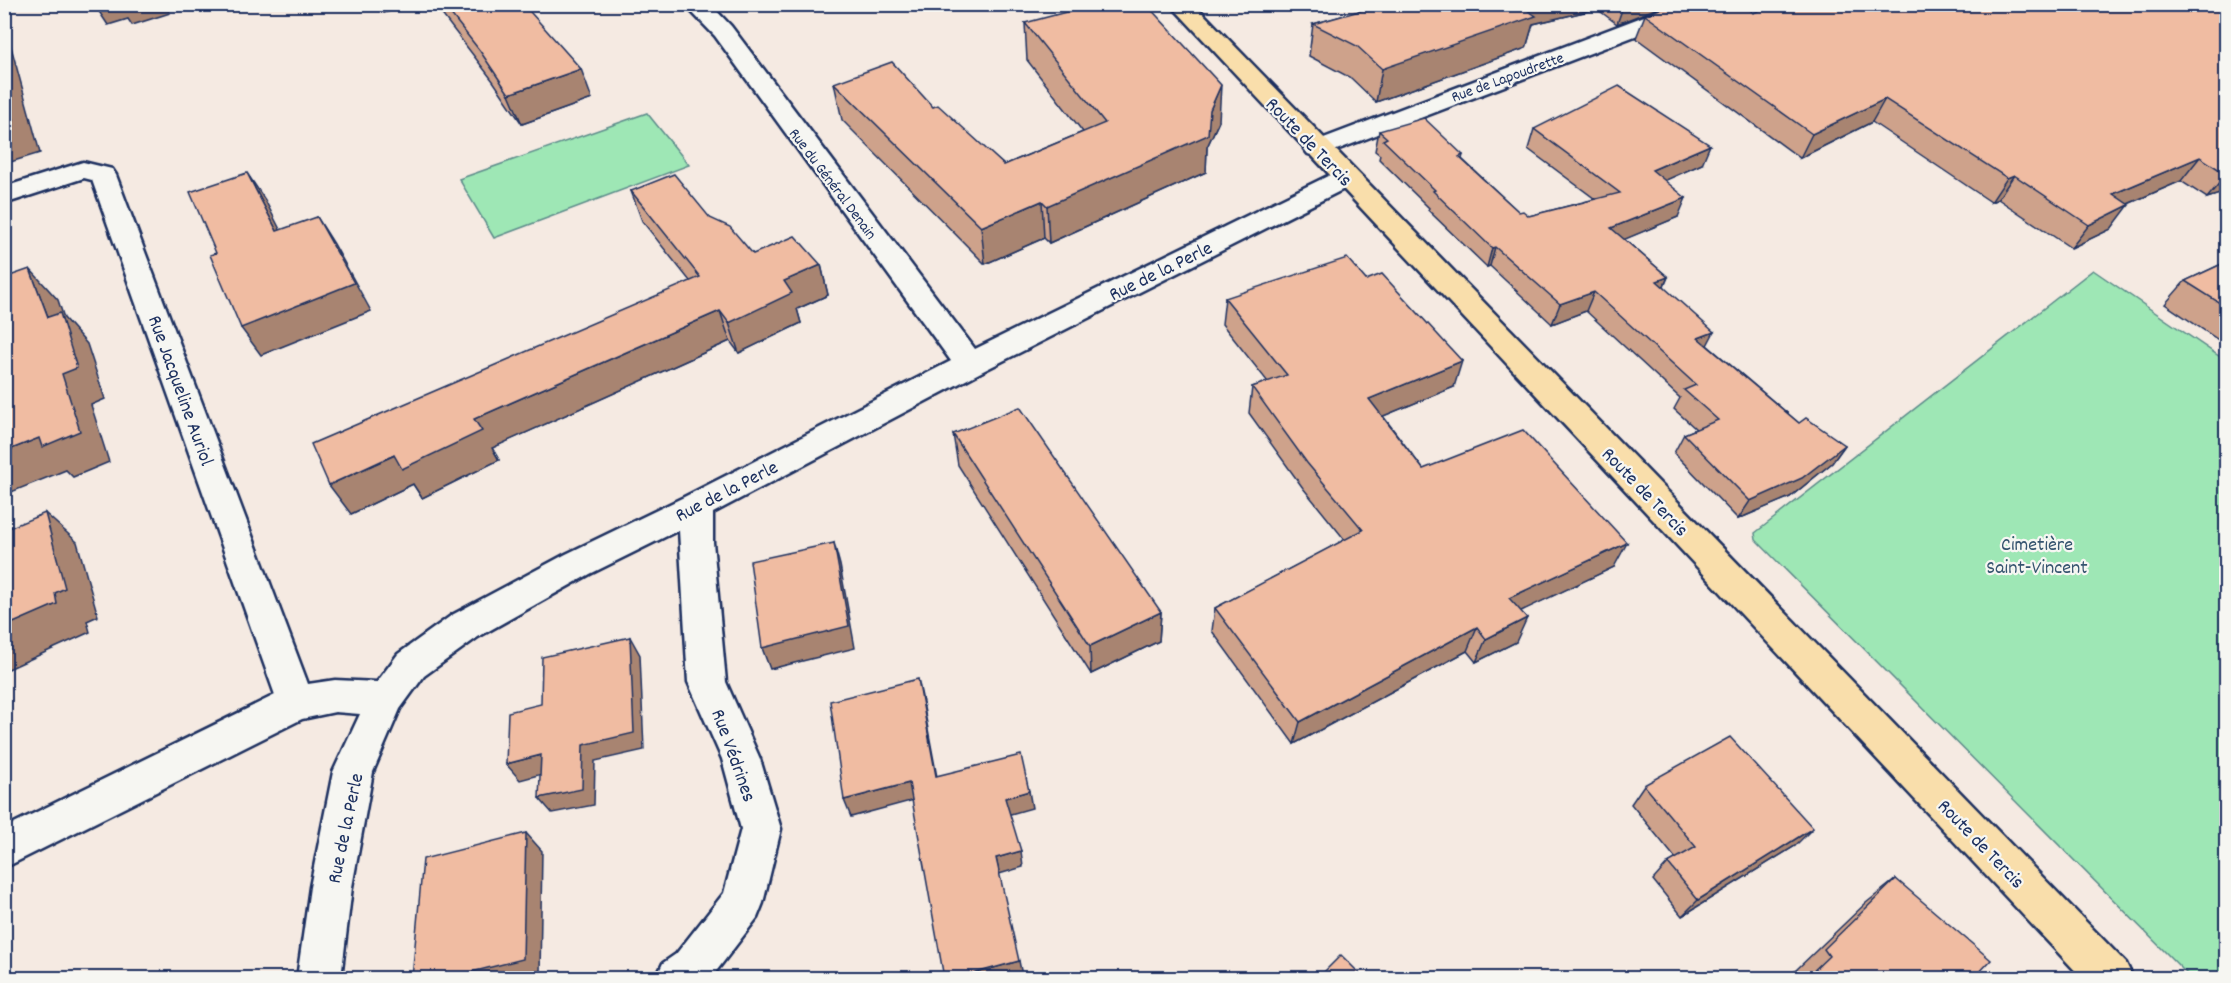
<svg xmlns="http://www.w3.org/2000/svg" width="2231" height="983" font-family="Dekko,sans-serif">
<rect width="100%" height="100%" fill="#f5eae2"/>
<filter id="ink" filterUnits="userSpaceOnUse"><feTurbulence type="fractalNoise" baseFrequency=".0167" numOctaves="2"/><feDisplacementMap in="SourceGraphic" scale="12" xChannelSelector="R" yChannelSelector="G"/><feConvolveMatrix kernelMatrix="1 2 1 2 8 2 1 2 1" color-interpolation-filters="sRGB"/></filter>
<g filter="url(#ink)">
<!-- green -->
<g fill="#9ee7b5" stroke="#5c8b8a" stroke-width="1.5">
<path d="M647,113L689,165L494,238L459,179Z"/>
<path d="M2093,270L2226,361V978H2191L1756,540L1755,533Z"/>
</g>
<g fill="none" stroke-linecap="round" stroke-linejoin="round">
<defs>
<g id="minor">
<path d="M684,4H710L731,26L975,349L1336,172L1345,170L1354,172L1358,178L1354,184L981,372L713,513V542L726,682L760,759L781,829L763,903L757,918L711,978H656L663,963L676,954L724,893L741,829L722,759L688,682L679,530L590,574L478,637L424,676L400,709L373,772L352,887L341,978H297L310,887L333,772L360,714L335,712L302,719L4,868V828L275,695L92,180L84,178L4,204V187L83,162L112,169L116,175L308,684L335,680L377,682L398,654L452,615L566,554L684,497L951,361L715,36Z"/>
<path d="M1676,4H1709L1706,9L1326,154L1317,157L1308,154L1304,149L1308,144Z"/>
</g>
<path id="major" d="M1170,4H1194L2126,963L2133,978H2082Z"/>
</defs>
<!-- minor casing -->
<use href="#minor" stroke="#1b2f5e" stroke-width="5"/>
<!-- major casing -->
<use href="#major" stroke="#1b2f5e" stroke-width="5"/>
<!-- minor -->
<use href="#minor" fill="#f6f6f2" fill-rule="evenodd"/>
<!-- major -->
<use href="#major" fill="#f9deab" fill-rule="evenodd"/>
</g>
<!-- wall -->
<g fill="#cea28b" stroke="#1b2f5e" stroke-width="1.5">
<path d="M434,4H523L592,99L522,124L493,81Z"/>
<path d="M1384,4H1668L1617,24L1597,9L1533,24L1526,48L1376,102L1351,78L1309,56L1313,24Z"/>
<path d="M2226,4V192L2207,198L2181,181L2128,204L2111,229L2071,248L1998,199L1991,202L1872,122L1800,158L1636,38L1645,15L1753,13L1822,7Z"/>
<path d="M1025,23L1219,121L1207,147L1206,172L1049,243L1044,238L985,264L842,120L834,83L933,107L1004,165L1083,132L1027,60Z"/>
<path d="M1534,129L1702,164L1665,180L1678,217L1624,239L1668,277L1664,287L1707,345L1799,423L1845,445L1832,463L1790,497L1738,519L1674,453L1684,434L1696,429L1674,409L1680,398L1586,311L1552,324L1490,266L1487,267L1428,210L1429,208L1379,159L1380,155L1375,151L1379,131L1463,155L1462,159L1519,212L1529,216L1595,199L1528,149Z"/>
<path d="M631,191L710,218L753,254L821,265L828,295L797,309L801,323L739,353L730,341L492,448L499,460L422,498L413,484L351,514L690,281L642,221Z"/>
<path d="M2226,262V345L2165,304L2185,281Z"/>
<path d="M1225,298L1454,387L1383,416L1423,469L1614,567L1520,611L1516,642L1476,662L1467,651L1294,744L1212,631L1215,608L1345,540L1303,488L1249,413L1252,387L1268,382L1222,324Z"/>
<path d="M953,434L1161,612L1159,641L1091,674L958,465Z"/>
<path d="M1644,785L1795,846L1682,916L1653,880L1668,863L1676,859L1631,804Z"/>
<path d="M1896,879L1974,978H1800L1801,977L1795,971L1866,903Z"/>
</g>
<!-- shaded-wall -->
<g fill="#a88471" stroke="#1b2f5e" stroke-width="1.5">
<path d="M94,4H166L170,13L132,25L128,19L108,25Z"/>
<path d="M380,4H413L384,13Z"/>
<path d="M1525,4H1598L1597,9L1533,24L1526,48L1376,102L1382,69L1512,7Z"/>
<path d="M1624,4H1668L1617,24Z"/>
<path d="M4,21L40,153L4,164Z"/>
<path d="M581,69L592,99L522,124L509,94Z"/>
<path d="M1221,85L1219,121L1207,147L1206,172L1049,243L1047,206L1210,110Z"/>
<path d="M1885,99L1872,122L1800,158L1812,134Z"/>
<path d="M1710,145L1702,164L1644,190L1652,170Z"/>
<path d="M2200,157L2181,181L2095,218L2113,194Z"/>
<path d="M247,173L265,200L295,259L277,231Z"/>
<path d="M2014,175L1998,199L1991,202L2007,178Z"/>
<path d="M2226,175V192L2207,198Z"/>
<path d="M1686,198L1678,217L1604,248L1611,228Z"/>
<path d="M1042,201L1044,238L985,264L981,227Z"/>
<path d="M2129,205L2111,229L2071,248L2089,225Z"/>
<path d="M317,217L334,244L371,311L261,355L241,328Z"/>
<path d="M1495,247L1490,266L1487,267L1492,248Z"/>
<path d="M821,265L828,295L797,309L801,323L739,353L729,323L784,281Z"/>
<path d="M30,269L58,300L64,318L87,344L105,399L91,405L109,462L73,477L66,470L4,495V452L39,438L62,374L48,317Z"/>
<path d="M1668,277L1659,296L1657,281Z"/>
<path d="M1594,292L1586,311L1552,324L1560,304Z"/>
<path d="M720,311L730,341L492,448L499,460L422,498L413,484L351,514L329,485L474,419Z"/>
<path d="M1714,332L1704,351L1698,338Z"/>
<path d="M1462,361L1454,387L1364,424L1369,399Z"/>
<path d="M1845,445L1832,463L1790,497L1738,519L1750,501Z"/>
<path d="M45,513L77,542L98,616L87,621L90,632L4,671V627L55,593Z"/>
<path d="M834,543L840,565L855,648L770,669L762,648Z"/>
<path d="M1627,543L1614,567L1498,622L1509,598Z"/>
<path d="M1161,612L1159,641L1091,674L1090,646Z"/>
<path d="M1527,618L1516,642L1476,662L1486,639Z"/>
<path d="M1477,627L1467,651L1294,744L1300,722Z"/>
<path d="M630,637L640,655L644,750L595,761L594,805L552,813L539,798L583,745Z"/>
<path d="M918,679L922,697L940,793L936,776Z"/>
<path d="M541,755L553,771L520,780L506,764Z"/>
<path d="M909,783L914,800L851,817L844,800Z"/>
<path d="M1029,791L1032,808L1007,815L1005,798Z"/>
<path d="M1813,828L1795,846L1682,916L1698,900Z"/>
<path d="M526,833L542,851L540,974L524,978H448Z"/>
<path d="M1021,851L1023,867L999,874L996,858Z"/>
<path d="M1019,961L1022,975L1010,978H957Z"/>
</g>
<!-- building -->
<g fill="#f0bca2" stroke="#1b2f5e" stroke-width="1.5">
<path d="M443,4H523L581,69L509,94L480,51Z"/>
<path d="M1096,4H1146L1221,85L1210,110L1208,135L1047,206L1042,201L981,227L834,83L892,62L933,107L938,105L1004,165L1105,123L1025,23Z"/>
<path d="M1384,4H1518L1536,16L1382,69L1357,46L1313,24Z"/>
<path d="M1672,4H1745L1753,13L1779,4H1818L1822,7L1830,4H2226V174L2200,157L2113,194L2129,205L2089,225L2014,175L2007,178L1885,99L1812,134L1645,15Z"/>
<path d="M4,83L14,120L4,123Z"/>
<path d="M1619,86L1710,145L1652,170L1686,198L1611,228L1668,277L1657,281L1714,332L1698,338L1799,423L1806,418L1845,445L1802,478L1750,501L1684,434L1718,420L1684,390L1696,385L1594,292L1560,304L1495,247L1492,248L1433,191L1435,190L1383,140L1387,138L1379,131L1424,118L1463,155L1459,157L1519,212L1523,211L1529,216L1620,193L1534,129Z"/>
<path d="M247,173L277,231L317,217L354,283L241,328L210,255L216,253L190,192Z"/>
<path d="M674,174L710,218L730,227L753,254L795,236L821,265L784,281L792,293L729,323L720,311L474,419L482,431L402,469L394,455L329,485L311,444L700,277L631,191Z"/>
<path d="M1347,258L1366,280L1382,274L1462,361L1369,399L1423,469L1523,430L1627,543L1509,598L1527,618L1486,639L1477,627L1300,722L1215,608L1363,530L1307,463L1252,387L1287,375L1225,298Z"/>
<path d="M2226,262V307L2185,281Z"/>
<path d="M30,269L48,317L60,313L77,368L62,374L80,431L42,447L39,438L4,452V278Z"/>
<path d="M1020,407L1161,612L1090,646L953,434Z"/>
<path d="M45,513L65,588L55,593L57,604L4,627V530Z"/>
<path d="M834,543L849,626L762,648L750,561Z"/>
<path d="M630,637L634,733L583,745L582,789L539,798L541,755L506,764L508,712L541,704L542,657Z"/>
<path d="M918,679L936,776L1021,755L1029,791L1005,798L1021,851L996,858L1019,961L957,978H944L909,783L844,800L830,701Z"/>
<path d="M1730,737L1813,828L1698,900L1668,863L1696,847L1644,785Z"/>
<path d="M526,833L523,959L448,978H412L423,859Z"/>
<path d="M1896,879L1991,960L1974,978H1806L1829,956L1824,949Z"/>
<path d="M1341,955L1364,978H1318Z"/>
</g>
</g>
<g text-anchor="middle" stroke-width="4.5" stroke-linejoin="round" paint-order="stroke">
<!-- far-street labels -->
<g font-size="16" fill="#1b2f5e" stroke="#f6f6f2">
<text transform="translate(1507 76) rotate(-20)" y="6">Rue de Lapoudrette</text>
<text transform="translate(834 183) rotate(53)" y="6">Rue du Général Denain</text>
</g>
<!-- street labels -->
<g font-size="20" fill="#1b2f5e" stroke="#f6f6f2">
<text transform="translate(1310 141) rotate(46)" y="7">Route de Tercis</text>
<text transform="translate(1160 270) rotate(-26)" y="7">Rue de la Perle</text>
<text transform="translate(182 390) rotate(70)" y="7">Rue Jacqueline Auriol</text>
<text transform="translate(726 490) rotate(-27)" y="7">Rue de la Perle</text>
<text transform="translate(1646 491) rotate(46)" y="7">Route de Tercis</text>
<text transform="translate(735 755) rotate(70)" y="7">Rue Védrines</text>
<text transform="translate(344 828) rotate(-78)" y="7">Rue de la Perle</text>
<text transform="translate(1982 843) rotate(46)" y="7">Route de Tercis</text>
</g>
<!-- park labels -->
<g font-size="20" fill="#35546f" stroke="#f6f6f2">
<text x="2037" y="550">Cimetière<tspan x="2037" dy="23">Saint-Vincent</tspan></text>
</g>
</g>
<!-- margin -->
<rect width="2231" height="983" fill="none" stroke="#f6f6f2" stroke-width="24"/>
<rect x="12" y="12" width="2207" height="959" fill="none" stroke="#1b2f5e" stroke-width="2" filter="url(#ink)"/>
</svg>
